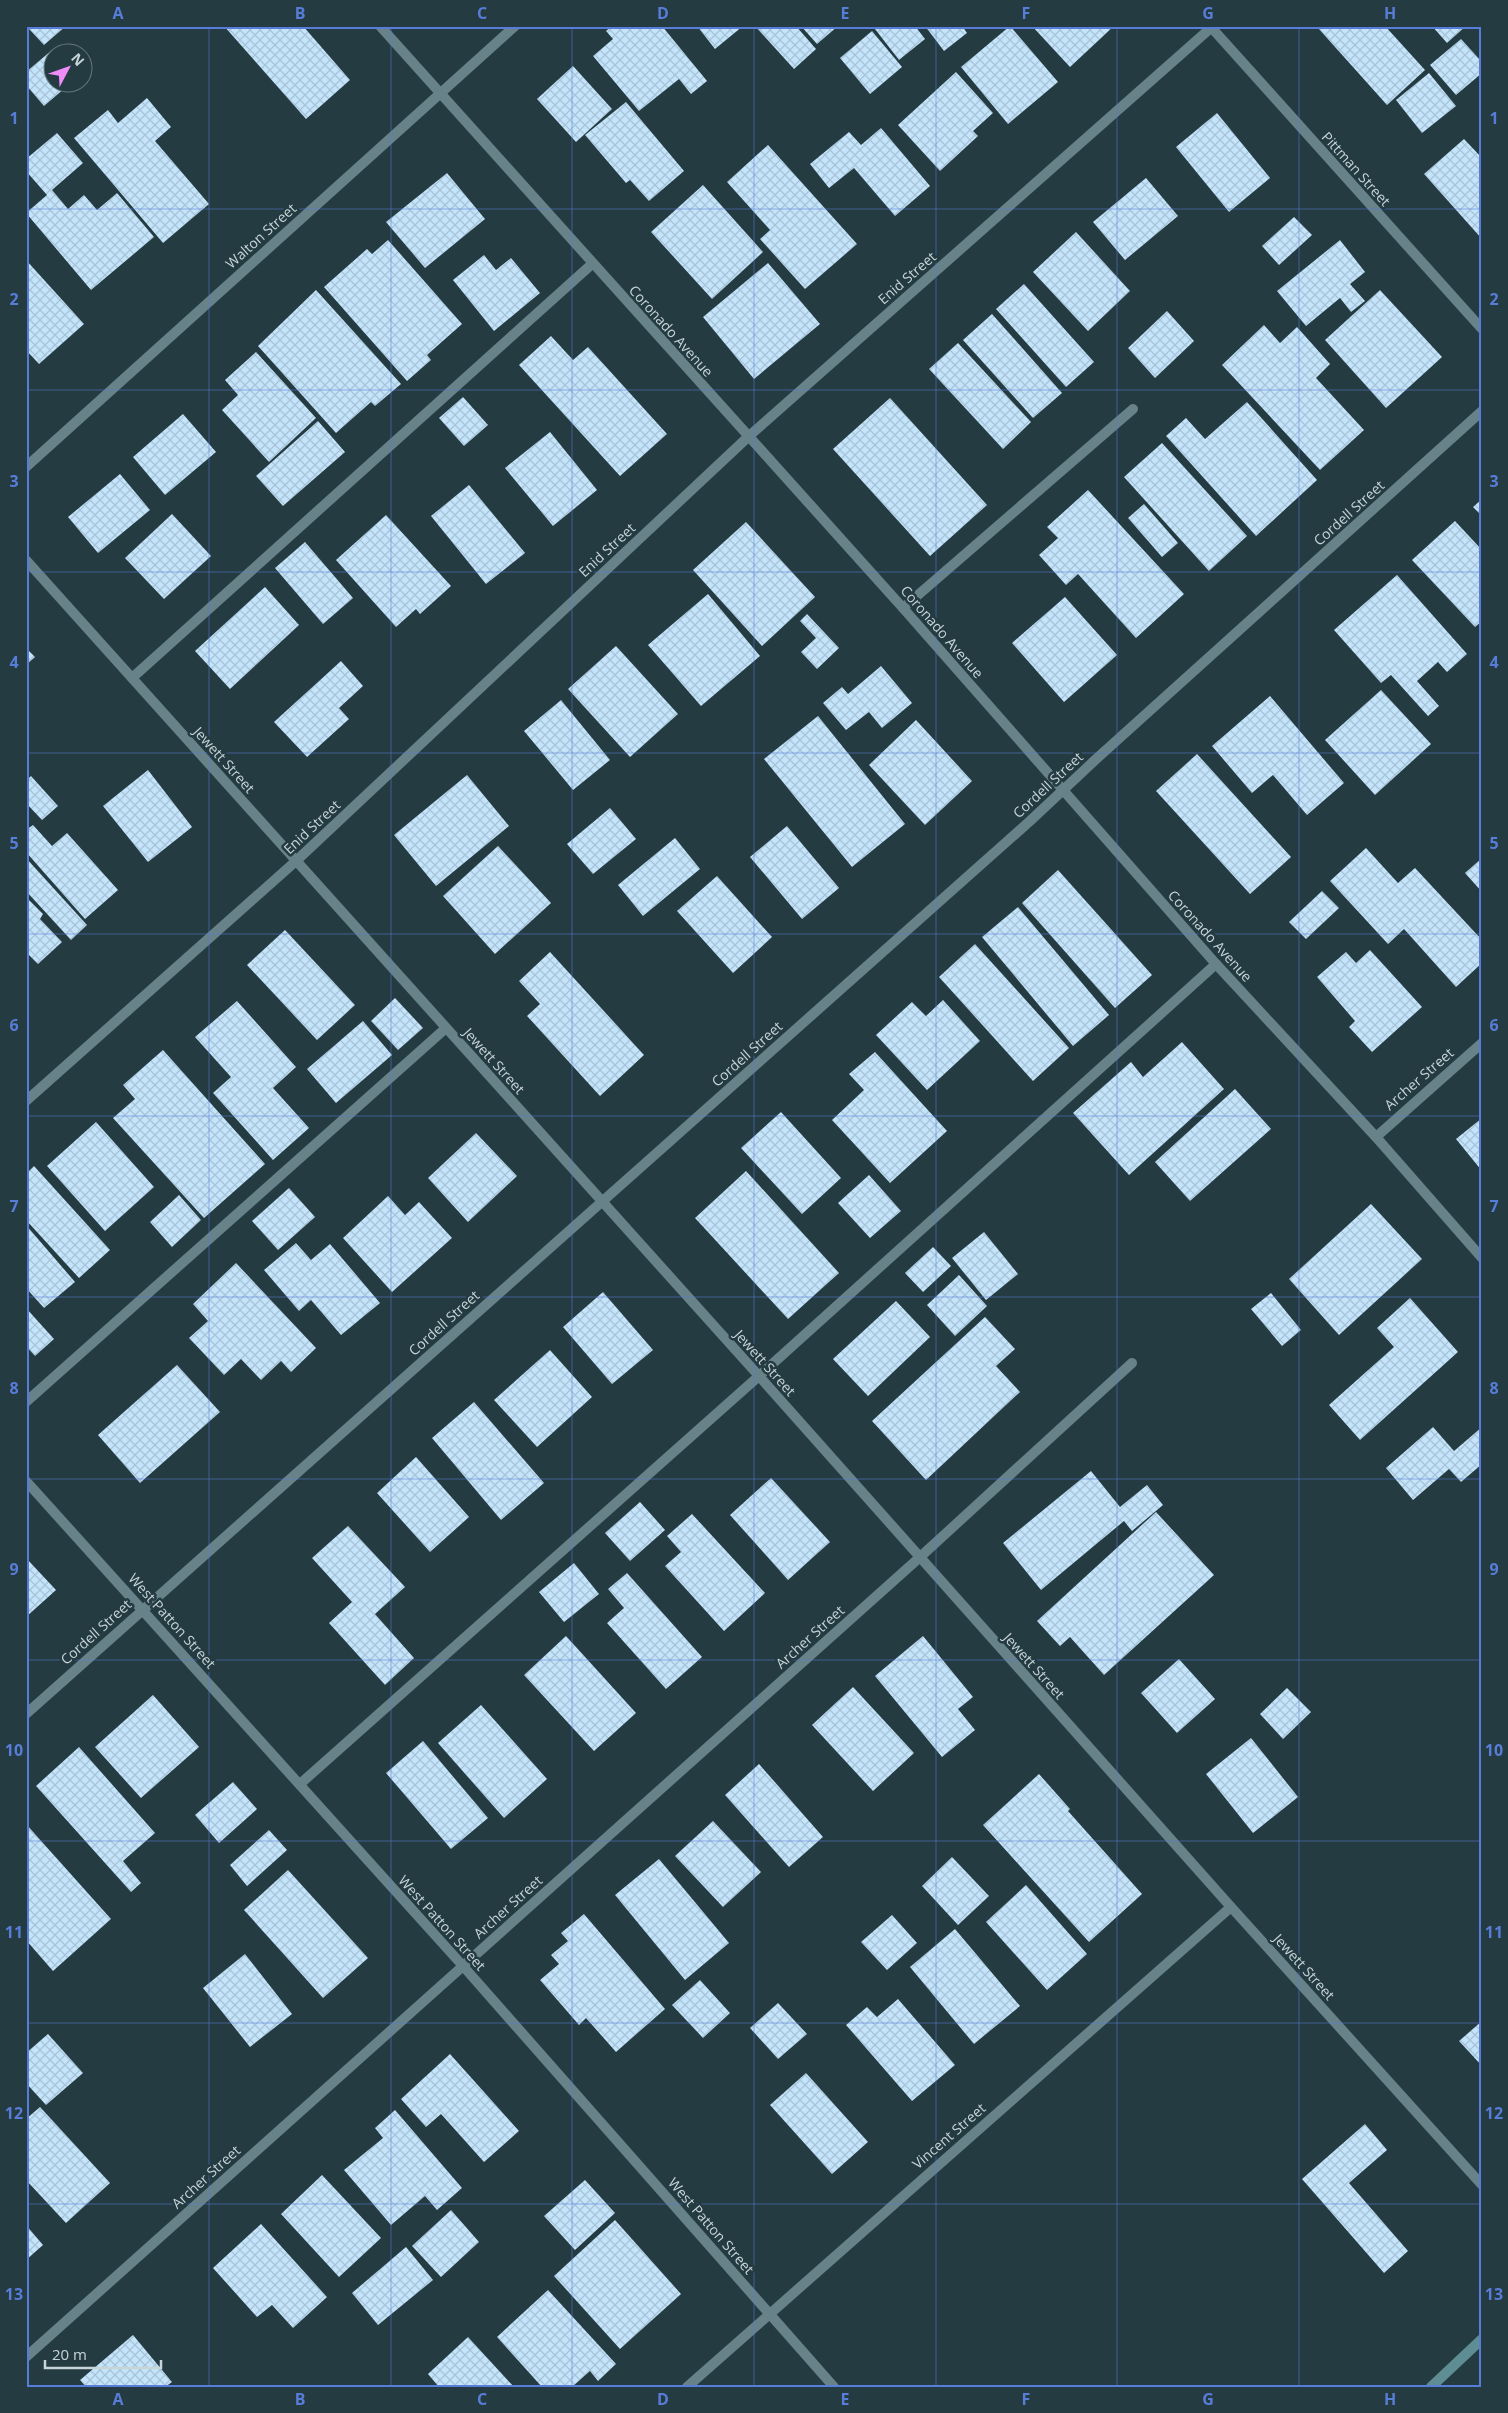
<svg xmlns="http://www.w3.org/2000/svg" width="1508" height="2413" font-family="'Open Sans',sans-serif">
<defs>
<pattern id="building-cross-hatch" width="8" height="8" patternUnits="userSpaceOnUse" patternTransform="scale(1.25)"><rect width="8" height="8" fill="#c4e4fb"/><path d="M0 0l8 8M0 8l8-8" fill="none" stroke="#a9c3d6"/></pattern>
</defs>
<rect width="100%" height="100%" fill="#243b42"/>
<!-- building -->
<g fill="url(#building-cross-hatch)">
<path d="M26,26H66L44,45L29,29L26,31Z"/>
<path d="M224,26H303L350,80L306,119Z"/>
<path d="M612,26H662L707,81L691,94L679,79L639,111L593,56L613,39L606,31Z"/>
<path d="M697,26H743L715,49Z"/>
<path d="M755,26H796L816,49L794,69Z"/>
<path d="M801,26H838L817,44Z"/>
<path d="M878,26H915L925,39L899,60L875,29Z"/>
<path d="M925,26H962L967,33L944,51Z"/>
<path d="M1010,26L1058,82L1008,124L961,67Z"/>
<path d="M1032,26H1114L1070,67Z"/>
<path d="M1319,26H1385L1425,70L1387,105L1318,28Z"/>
<path d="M1432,26H1466L1447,43Z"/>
<path d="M872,31L902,67L870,94L840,58Z"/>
<path d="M1461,39L1482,62V73L1456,95L1430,65Z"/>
<path d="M52,50L55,52H52V82H72L44,106L26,85V72Z"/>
<path d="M573,66L612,109L576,142L537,99Z"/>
<path d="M956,72L993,113L973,131L978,136L940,171L898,125Z"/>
<path d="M1429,73L1456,106L1422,133L1396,100Z"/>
<path d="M147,98L171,127L155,141L209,204L163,243L74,138L108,110L118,123Z"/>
<path d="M626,102L684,171L649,201L630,180L626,183L585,135Z"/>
<path d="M1217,113L1270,178L1229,212L1176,147Z"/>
<path d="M881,128L930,186L895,216L854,168L829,188L810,164L849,132L861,145Z"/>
<path d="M57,133L83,163L52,190L68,209L84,195L97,210L117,193L154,237L91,290L26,213L47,195L26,171V159Z"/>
<path d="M1464,139L1482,158V239L1424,174Z"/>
<path d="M768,145L857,244L805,289L760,239L770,230L727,182Z"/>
<path d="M447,173L485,219L425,268L386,222Z"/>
<path d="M1146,178L1178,216L1125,260L1093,222Z"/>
<path d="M703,185L763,252L712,299L651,232Z"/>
<path d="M1294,217L1312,235L1279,265L1262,246Z"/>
<path d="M1076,232L1130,291L1088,331L1033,272Z"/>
<path d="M388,240L462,324L427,355L431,360L407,381L324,287L367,249L372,254Z"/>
<path d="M1340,240L1365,272L1350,284L1365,301L1351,312L1340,298L1306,326L1277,291Z"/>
<path d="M484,255L496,270L511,258L540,293L494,331L453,280Z"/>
<path d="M26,260L84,324L39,364L26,350Z"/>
<path d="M768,263L820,324L754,379L703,317Z"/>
<path d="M1024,284L1094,362L1066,387L996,309Z"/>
<path d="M316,290L401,384L375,406L371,402L336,433L258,346Z"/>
<path d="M1380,290L1442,357L1386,408L1325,340Z"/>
<path d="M1167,311L1194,341L1155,378L1128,348Z"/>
<path d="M992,314L1062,393L1033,418L963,340Z"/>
<path d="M1264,325L1280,343L1297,327L1330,364L1316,378L1364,430L1320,470L1222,365Z"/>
<path d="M551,336L573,360L588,347L667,434L620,476L519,365Z"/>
<path d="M958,343L1031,422L1003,449L929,369Z"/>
<path d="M256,352L316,418L269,462L222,410L238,395L225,380Z"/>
<path d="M463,397L488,425L464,446L439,418Z"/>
<path d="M890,398L987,505L930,556L833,449Z"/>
<path d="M1247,402L1317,480L1256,536L1166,436L1186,418L1205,439Z"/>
<path d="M183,414L216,452L165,495L133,457Z"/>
<path d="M318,421L345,452L283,506L256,476Z"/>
<path d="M550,432L597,490L553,526L505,468Z"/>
<path d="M1162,443L1247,536L1209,571L1124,477Z"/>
<path d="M120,474L150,510L98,553L68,517Z"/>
<path d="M469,485L525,553L486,584L431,516Z"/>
<path d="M1088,490L1184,594L1136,638L1078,574L1066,585L1039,555L1058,538L1047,527Z"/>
<path d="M1482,499V516L1473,507Z"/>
<path d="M1144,504L1178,543L1162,557L1128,518Z"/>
<path d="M172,514L211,556L164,599L125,558Z"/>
<path d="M386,515L451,586L420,614L416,609L396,627L336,560Z"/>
<path d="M1455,521L1482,550V621L1475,627L1412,560Z"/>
<path d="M746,522L815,597L762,646L693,570Z"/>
<path d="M305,542L353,598L323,624L275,568Z"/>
<path d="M1397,575L1467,654L1447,672L1438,662L1417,681L1439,706L1428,716L1391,675L1381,683L1334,630Z"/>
<path d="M265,587L299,625L230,689L195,651Z"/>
<path d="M708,594L760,656L701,706L648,645Z"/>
<path d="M1065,597L1117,655L1064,702L1012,643Z"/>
<path d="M807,614L839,648L817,669L801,652L816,638L800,621Z"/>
<path d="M616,646L678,714L630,757L568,689Z"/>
<path d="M26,648L35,657L26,665Z"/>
<path d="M341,661L363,686L339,708L349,719L307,757L274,722Z"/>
<path d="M881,666L912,703L882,728L869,712L846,730L823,703L842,687L848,694Z"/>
<path d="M1381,690L1431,744L1375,795L1325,740Z"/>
<path d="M1270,696L1344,783L1307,815L1273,775L1252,793L1212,746Z"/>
<path d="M561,700L610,760L573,790L524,731Z"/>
<path d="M818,716L905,824L852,867L764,759Z"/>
<path d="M916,720L972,781L925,825L869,765Z"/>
<path d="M1197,754L1291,857L1250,894L1156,791Z"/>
<path d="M148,770L192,827L148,862L103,806Z"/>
<path d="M467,775L509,826L436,886L394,835Z"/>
<path d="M31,776L58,806L42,820L26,803V781Z"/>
<path d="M610,808L636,839L593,874L567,844Z"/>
<path d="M33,825L52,846L67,833L118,890L85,919L26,852V830Z"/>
<path d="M787,826L839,888L802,919L750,857Z"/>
<path d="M675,838L700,869L643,916L618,885Z"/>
<path d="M498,846L551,903L495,954L443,896Z"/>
<path d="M1366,848L1398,883L1415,868L1482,940V963L1456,987L1404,929L1388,944L1330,881Z"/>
<path d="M26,858L87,925L71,940L26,891Z"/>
<path d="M1482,858V892L1465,873Z"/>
<path d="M1058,870L1152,975L1115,1008L1022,903Z"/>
<path d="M717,876L772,937L733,973L677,911Z"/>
<path d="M1322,891L1339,908L1306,939L1289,922Z"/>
<path d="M26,897L43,914L40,919L62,942L38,964L26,952Z"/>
<path d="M1018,907L1109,1015L1073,1046L982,937Z"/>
<path d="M285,930L355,1005L317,1040L247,965Z"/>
<path d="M975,944L1069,1048L1033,1081L939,977Z"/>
<path d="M1370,950L1422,1007L1372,1052L1349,1027L1355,1021L1317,977L1346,952L1356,963Z"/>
<path d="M550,952L644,1055L600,1096L527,1016L540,1004L519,981Z"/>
<path d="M395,998L423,1028L398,1050L371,1021Z"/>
<path d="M943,1000L980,1041L927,1090L876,1035L912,1002L926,1016Z"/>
<path d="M237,1001L296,1067L273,1088L309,1128L273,1160L213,1093L231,1077L195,1037Z"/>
<path d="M363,1021L392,1055L336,1103L307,1069Z"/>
<path d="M1182,1042L1224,1089L1129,1175L1073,1113L1131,1062L1143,1077Z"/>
<path d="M163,1050L265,1164L204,1218L113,1118L135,1099L123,1085Z"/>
<path d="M875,1052L947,1131L890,1183L832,1120L864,1090L849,1074Z"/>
<path d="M1235,1089L1271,1129L1190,1201L1155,1162Z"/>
<path d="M781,1112L841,1178L802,1214L741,1148Z"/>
<path d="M1482,1118V1171L1456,1139Z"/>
<path d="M96,1122L154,1187L105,1231L47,1166Z"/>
<path d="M476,1133L517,1176L468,1222L428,1178Z"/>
<path d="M34,1166L110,1250L79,1278L26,1220V1174Z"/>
<path d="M746,1171L839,1273L788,1319L695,1218Z"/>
<path d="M869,1175L901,1211L870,1238L838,1203Z"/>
<path d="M289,1188L315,1217L278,1250L252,1221Z"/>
<path d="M179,1195L201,1220L172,1247L150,1222Z"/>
<path d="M388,1196L405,1215L419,1202L452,1238L392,1292L343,1238Z"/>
<path d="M1371,1204L1422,1259L1339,1335L1289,1279Z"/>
<path d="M26,1225L75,1282L44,1308L26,1288Z"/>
<path d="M984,1232L1018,1274L986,1300L952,1258Z"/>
<path d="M296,1243L311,1260L330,1244L380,1303L341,1335L311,1300L299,1311L264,1270Z"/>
<path d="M933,1247L951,1266L923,1292L905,1273Z"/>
<path d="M236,1263L316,1348L291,1372L281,1361L261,1380L241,1359L224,1375L189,1338L208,1321L193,1304Z"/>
<path d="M959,1275L987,1306L955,1336L927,1305Z"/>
<path d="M603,1292L653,1350L612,1384L563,1327Z"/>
<path d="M1271,1293L1301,1330L1282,1346L1251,1309Z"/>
<path d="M1410,1298L1458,1352L1360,1440L1329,1405L1394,1347L1377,1328Z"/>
<path d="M896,1301L930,1337L868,1396L833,1359Z"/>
<path d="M26,1308L54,1339L35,1356L26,1346Z"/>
<path d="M985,1317L1015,1349L996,1366L1020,1392L926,1480L872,1421Z"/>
<path d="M550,1350L592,1397L537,1447L494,1400Z"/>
<path d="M177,1365L220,1412L140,1483L98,1435Z"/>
<path d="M474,1402L544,1483L501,1520L432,1438Z"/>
<path d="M1433,1427L1454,1451L1482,1427V1464L1461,1482L1449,1469L1413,1500L1386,1468Z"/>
<path d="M416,1457L469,1517L430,1552L377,1493Z"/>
<path d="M1091,1471L1120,1507L1147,1485L1163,1505L1132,1531L1124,1521L1041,1590L1003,1543Z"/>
<path d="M771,1478L830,1542L788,1580L730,1515Z"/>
<path d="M640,1502L665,1530L630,1561L605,1533Z"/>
<path d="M1156,1512L1214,1575L1104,1675L1070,1637L1060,1646L1037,1621Z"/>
<path d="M692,1514L765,1593L724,1631L665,1566L681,1552L667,1536Z"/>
<path d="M348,1526L405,1587L375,1614L414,1658L385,1685L329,1623L352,1602L312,1558Z"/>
<path d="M26,1558L56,1590L26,1617Z"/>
<path d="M574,1563L599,1594L564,1622L539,1592Z"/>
<path d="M627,1573L702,1657L666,1689L607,1623L624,1608L608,1589Z"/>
<path d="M566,1636L636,1713L594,1751L524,1675Z"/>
<path d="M923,1636L973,1697L958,1709L975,1730L942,1757L875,1676Z"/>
<path d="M1179,1659L1215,1699L1177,1733L1141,1693Z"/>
<path d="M853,1687L914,1753L873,1791L812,1725Z"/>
<path d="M1287,1688L1311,1712L1283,1739L1260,1714Z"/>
<path d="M153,1695L199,1747L141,1798L95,1747Z"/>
<path d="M481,1705L547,1779L504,1818L438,1743Z"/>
<path d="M1251,1738L1298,1797L1253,1833L1206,1774Z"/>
<path d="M423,1741L488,1818L451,1849L386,1773Z"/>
<path d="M79,1747L155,1833L123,1861L141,1883L131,1892L36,1786Z"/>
<path d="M759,1764L823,1837L789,1867L725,1795Z"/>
<path d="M1039,1774L1070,1809L1068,1811L1142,1894L1089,1942L983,1825Z"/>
<path d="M233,1782L257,1809L219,1843L195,1815Z"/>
<path d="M713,1821L761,1872L723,1907L675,1856Z"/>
<path d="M26,1824L111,1919L53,1971L26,1940Z"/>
<path d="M269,1830L287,1850L247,1886L230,1865Z"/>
<path d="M952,1857L989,1896L958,1925L922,1886Z"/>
<path d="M659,1859L729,1943L685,1980L615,1895Z"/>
<path d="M288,1870L368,1958L323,1998L244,1910Z"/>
<path d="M1026,1885L1087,1954L1047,1990L986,1922Z"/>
<path d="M584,1914L665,2009L616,2052L586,2018L579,2025L540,1980L559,1964L551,1955L568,1941L561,1933Z"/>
<path d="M892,1915L917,1943L887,1970L861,1942Z"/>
<path d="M955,1929L1020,2006L974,2044L910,1967Z"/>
<path d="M245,1954L292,2014L250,2047L203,1988Z"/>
<path d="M700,1980L730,2013L703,2038L672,2005Z"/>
<path d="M898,1999L955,2065L912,2101L846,2025L867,2007L877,2017Z"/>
<path d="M778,2003L807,2034L778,2059L750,2028Z"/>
<path d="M1482,2021V2066L1459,2041Z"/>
<path d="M48,2034L83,2073L46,2105L26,2083V2053Z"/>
<path d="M450,2054L519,2131L484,2162L441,2114L426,2127L401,2099Z"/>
<path d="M806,2073L868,2142L832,2174L770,2105Z"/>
<path d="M40,2107L110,2183L66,2223L26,2180V2119Z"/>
<path d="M395,2110L462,2188L437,2210L425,2196L391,2225L344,2170L383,2138L375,2128Z"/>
<path d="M1365,2124L1387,2150L1349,2183L1408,2251L1384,2273L1302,2179Z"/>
<path d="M322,2175L381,2238L339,2277L281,2214Z"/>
<path d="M585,2180L615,2213L575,2250L544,2216Z"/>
<path d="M451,2210L479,2242L441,2277L412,2246Z"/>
<path d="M615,2220L681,2294L620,2349L554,2276Z"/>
<path d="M261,2224L327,2297L293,2328L272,2305L257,2317L213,2268Z"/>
<path d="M26,2225L43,2245L26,2260Z"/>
<path d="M406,2247L433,2280L378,2325L352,2293Z"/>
<path d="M548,2290L616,2364L598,2381L590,2371L572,2387H542L497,2337Z"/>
<path d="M133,2335L172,2382L165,2387H86L80,2380Z"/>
<path d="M468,2337L514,2387H439L428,2374Z"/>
</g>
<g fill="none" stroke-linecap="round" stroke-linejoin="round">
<!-- service -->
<g stroke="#688289" stroke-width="10">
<path d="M903,608L1133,409"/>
<path d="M132,678L592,264"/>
<path d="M26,1402L446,1028"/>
<path d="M919,1558L1132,1363"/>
<path d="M300,1784L759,1376L1216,964"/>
</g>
<!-- minor -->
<g stroke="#688289" stroke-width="10">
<path d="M380,26L903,608L1216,964L1376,1137L1482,1258"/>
<path d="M1210,26L1482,329"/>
<path d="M26,467L515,26"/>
<path d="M26,560L759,1376L1231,1907L1482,2185"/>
<path d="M26,1101L296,861L748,437L1213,26"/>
<path d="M1376,1137L1482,1043"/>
<path d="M26,1714L1030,821L1094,761L1482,411"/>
<path d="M26,2357L919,1558"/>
<path d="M687,2387L1231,1907"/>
</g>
<!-- tertiary -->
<path stroke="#688289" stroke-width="10" d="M26,1481L463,1966L834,2387"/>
<!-- secondary -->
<path stroke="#5e8e93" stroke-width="10" d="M1431,2387L1482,2339"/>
</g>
<!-- grid -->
<path fill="none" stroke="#587dd8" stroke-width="1" stroke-opacity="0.55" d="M209,26V2387M391,26V2387M572,26V2387M754,26V2387M936,26V2387M1117,26V2387M1299,26V2387M26,209H1482M26,390H1482M26,572H1482M26,753H1482M26,934H1482M26,1116H1482M26,1297H1482M26,1479H1482M26,1660H1482M26,1841H1482M26,2023H1482M26,2204H1482"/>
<g text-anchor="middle" stroke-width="5" stroke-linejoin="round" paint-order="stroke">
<!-- street labels -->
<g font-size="14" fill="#c7d5d9" stroke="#243b42">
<text transform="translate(1356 169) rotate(48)" y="5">Pittman Street</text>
<text transform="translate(261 236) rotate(-42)" y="5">Walton Street</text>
<text transform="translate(907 278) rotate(-41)" y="5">Enid Street</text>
<text transform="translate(671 331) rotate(48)" y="5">Coronado Avenue</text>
<text transform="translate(1349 513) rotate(-42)" y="5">Cordell Street</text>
<text transform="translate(607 550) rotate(-43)" y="5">Enid Street</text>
<text transform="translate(942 632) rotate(49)" y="5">Coronado Avenue</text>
<text transform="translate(224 760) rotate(48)" y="5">Jewett Street</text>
<text transform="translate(1048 785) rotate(-43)" y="5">Cordell Street</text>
<text transform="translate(312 827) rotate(-43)" y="5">Enid Street</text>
<text transform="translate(1210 936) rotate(48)" y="5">Coronado Avenue</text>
<text transform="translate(747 1054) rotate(-42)" y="5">Cordell Street</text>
<text transform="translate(494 1061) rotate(48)" y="5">Jewett Street</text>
<text transform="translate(1419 1079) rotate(-41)" y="5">Archer Street</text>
<text transform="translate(444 1323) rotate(-42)" y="5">Cordell Street</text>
<text transform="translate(765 1363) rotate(48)" y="5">Jewett Street</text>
<text transform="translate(172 1621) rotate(48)" y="5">West Patton Street</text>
<text transform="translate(96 1632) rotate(-42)" y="5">Cordell Street</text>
<text transform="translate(810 1637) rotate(-42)" y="5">Archer Street</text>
<text transform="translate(1034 1666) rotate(48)" y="5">Jewett Street</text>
<text transform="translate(508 1907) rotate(-42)" y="5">Archer Street</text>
<text transform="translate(442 1923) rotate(48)" y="5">West Patton Street</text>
<text transform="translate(1304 1967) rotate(48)" y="5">Jewett Street</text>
<text transform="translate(949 2136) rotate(-41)" y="5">Vincent Street</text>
<text transform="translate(206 2177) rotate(-42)" y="5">Archer Street</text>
<text transform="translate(711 2226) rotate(49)" y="5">West Patton Street</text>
</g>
</g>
<!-- border -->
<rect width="1508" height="2413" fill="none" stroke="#243b42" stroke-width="55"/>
<!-- north arrow -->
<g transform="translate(68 68) rotate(49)"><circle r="24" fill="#243b42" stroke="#65797e"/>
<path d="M0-4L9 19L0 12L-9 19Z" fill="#ee8cf8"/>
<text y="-8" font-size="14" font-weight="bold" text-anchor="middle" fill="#c7d5d9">N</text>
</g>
<!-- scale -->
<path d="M45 2360v8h116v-8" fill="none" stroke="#c7d5d9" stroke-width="2.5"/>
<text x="52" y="2360" font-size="15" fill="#c7d5d9" stroke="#243b42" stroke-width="4" paint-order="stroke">20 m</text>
<rect x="28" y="28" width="1452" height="2358" fill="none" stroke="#587dd8" stroke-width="2"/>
<g font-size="16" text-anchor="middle" font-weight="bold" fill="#587dd8">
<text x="118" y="19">A</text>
<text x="300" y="19">B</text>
<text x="482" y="19">C</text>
<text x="663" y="19">D</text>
<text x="845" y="19">E</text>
<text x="1026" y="19">F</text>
<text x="1208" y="19">G</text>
<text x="1390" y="19">H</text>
<text x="14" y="124">1</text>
<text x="1494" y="124">1</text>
<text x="14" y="305">2</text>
<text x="1494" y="305">2</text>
<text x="14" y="487">3</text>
<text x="1494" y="487">3</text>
<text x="14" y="668">4</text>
<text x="1494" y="668">4</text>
<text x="14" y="849">5</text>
<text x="1494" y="849">5</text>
<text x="14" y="1031">6</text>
<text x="1494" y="1031">6</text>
<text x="14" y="1212">7</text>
<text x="1494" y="1212">7</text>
<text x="14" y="1394">8</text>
<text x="1494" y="1394">8</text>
<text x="14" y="1575">9</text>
<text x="1494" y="1575">9</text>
<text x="14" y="1756">10</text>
<text x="1494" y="1756">10</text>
<text x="14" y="1938">11</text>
<text x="1494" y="1938">11</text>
<text x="14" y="2119">12</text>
<text x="1494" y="2119">12</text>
<text x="14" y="2300">13</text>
<text x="1494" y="2300">13</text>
<text x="118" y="2405">A</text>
<text x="300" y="2405">B</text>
<text x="482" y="2405">C</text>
<text x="663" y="2405">D</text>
<text x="845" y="2405">E</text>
<text x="1026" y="2405">F</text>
<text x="1208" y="2405">G</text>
<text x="1390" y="2405">H</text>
</g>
</svg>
